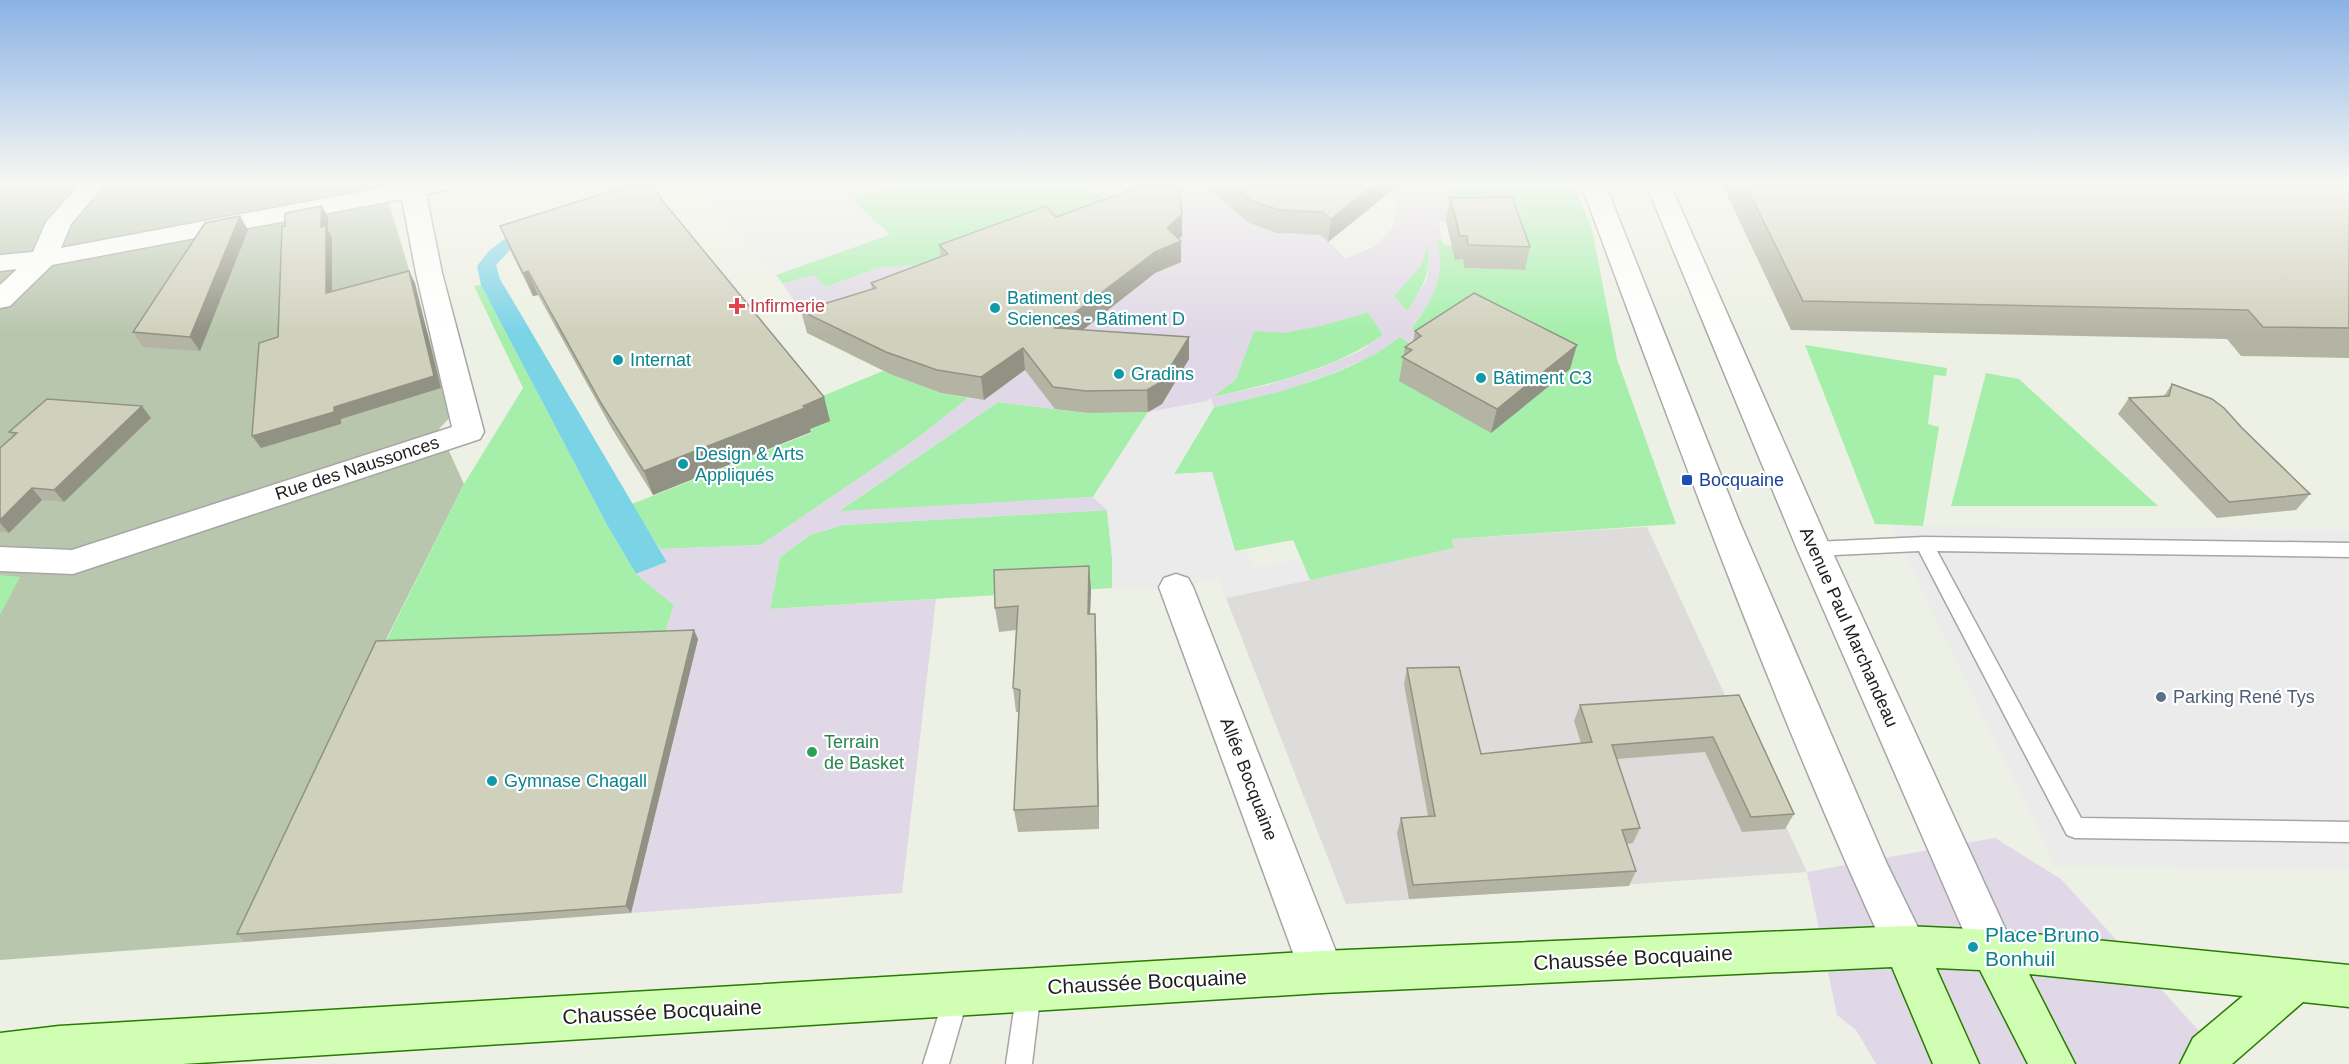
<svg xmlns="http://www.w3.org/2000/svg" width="2349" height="1064" font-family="Helvetica,sans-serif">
<rect width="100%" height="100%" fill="#edf0e4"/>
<!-- residential -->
<path fill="#dddcdb" d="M1647,527L1807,872L1346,904L1226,598L1454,548L1452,539Z"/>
<!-- construction -->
<path fill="#b9c6ae" d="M0,184H395L388,199L452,415L439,429L464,484L298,815L245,942L0,960Z"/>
<!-- grass -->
<g fill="#a5efab">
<path d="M893,184H1085L1107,202L936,263L878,268L826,287L813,275L783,284L776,275L889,235L851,199Z"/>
<path d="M1428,184H1574L1592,229L1617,359L1676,524L1452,539L1454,548L1310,580L1293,540L1235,551L1212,472L1174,474L1214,407C1279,392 1346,377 1400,337L1419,349L1431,341L1411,329L1426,308L1437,240H1442L1444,245H1452L1455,259H1463L1464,268L1525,270L1467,198L1449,200L1446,190Z"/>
<path d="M1428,241C1432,273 1423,286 1407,312L1394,296L1422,264Z"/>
<path d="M481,285L606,523L636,574L674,605L663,639L382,649L464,484L523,388L474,286Z"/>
<path d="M1368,312L1383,335C1333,370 1271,384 1212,397L1236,379L1254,330C1298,334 1326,324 1368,312Z"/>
<path d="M1805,345L1947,368L1946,376L1934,375L1928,424L1939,427L1923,526L1875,524Z"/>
<path d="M883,371L941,393L968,398L915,440L761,545L660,549L632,504L811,433L813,400Z"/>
<path d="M1986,373L2019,379L2158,506H1951Z"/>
<path d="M998,402L1088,413L1148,412L1093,497L838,512Z"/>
<path d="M1107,510L1112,557V588L770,609L780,557L810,535L843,525Z"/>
<path d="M0,575L20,577L0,615Z"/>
</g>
<!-- pitch -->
<path fill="#7bd3e6" d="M508,236L524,240L510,250L496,265L500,279L667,562L636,574L606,523L481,285L477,266L489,251Z"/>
<!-- parking -->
<g fill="#ebebeb">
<path d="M698,184H857L866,193L851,200L890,234L776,275Z"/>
<path d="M1212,397L1214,407L1174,474L1212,472L1235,551H1246L1253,568L1299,559L1310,580L1226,598L1218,578L1164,590L1112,588V557L1107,510L1093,497L1148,412L1206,401Z"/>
<path d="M1891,526L2349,530V870L2055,865Z"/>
</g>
<!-- plaza -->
<g fill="#e0d8e6" fill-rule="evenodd">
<path d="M1085,184H1103L1154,228L1179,184H1189L1188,186L1192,187L1238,196L1235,206L1241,216L1249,223L1277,233L1295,235L1319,232L1346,259L1375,246L1392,229L1398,200L1390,184L1407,187L1412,184H1428L1446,191L1449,200L1467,198L1507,220L1438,222L1442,240H1437L1441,264L1437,285L1426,308L1411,328L1431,341L1419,349L1400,337L1376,354L1333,373L1279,392L1214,407L1211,398L1207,401L1148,412L1088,413L998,402L839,511L1093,497L1107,510L843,525L810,535L780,557L770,609L936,599L902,893L631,913L697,639H663L674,605L636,574L667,562L660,549L761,545L915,440L968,398L984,400L1048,354L814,331L783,284L813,275L826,287L878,268L936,263L1106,201ZM1428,243L1430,254L1427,279L1407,312L1394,296L1422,264ZM1368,312L1383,335L1360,351L1318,369L1268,385L1213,397L1236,379L1254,331L1284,333L1320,326Z"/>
<path d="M1995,838L2061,879L2229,1064H1876L1856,1030L1837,1015L1807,872Z"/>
</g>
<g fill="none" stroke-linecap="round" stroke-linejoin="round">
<defs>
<g id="lane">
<path d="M1924,537L2349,543V557L1937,551L2081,818L2349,822V842L2075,838L2067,835L1919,551L1814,556L1808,554L1805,549L1808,544L1814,542Z"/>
<path d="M1029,977L1038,981L1041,989L1032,1064H1006L1017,989L1020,981Z"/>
<path d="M957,982L966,986L969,994L949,1064H923L945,994L948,986Z"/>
</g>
<g id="street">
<path d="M80,184H105L71,224L61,248L401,184H453L450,189L426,194L442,273L484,432L480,439L73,574L0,571V547L72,550L452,427L416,273L402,199L52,265L10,306L0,308V285L17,269L0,271V255L33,252L46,222Z"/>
<path d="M1581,184H1605L1740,523L1887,864L1927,946L1920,960L1905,966L1890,960C1773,708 1678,445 1581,184Z"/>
<path d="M1646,184H1670L1831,549L2015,950L2008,964L1993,970L1978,964L1797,549Z"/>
<path d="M1176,574L1188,578L1193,587L1344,972L1337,987L1322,993L1307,987L1300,972L1159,587L1164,578Z"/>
</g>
<path id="secondary" d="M1905,926L1993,930L2349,965V1007L2303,1002L2232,1064H2180L2193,1038L2243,996L2029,974L2075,1064H2028L1980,970L1936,968L1979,1064H1933L1892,967L1322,993L182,1064H0V1033L59,1026L1322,951Z"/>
</defs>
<!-- lane casing -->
<use href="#lane" stroke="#a6a6a6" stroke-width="3"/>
<!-- street casing -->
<use href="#street" stroke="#a6a6a6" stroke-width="3"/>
<!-- secondary casing -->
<use href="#secondary" stroke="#287b00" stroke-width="3"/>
<!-- lane -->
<use href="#lane" fill="#fff" fill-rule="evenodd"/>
<!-- street -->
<use href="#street" fill="#fff" fill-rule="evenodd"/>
<!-- secondary -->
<use href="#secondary" fill="#d0ffb3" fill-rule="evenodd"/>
</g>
<!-- wall -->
<g fill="#b3b4a3">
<path d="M1203,184H1400L1328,242L1321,235L1277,233L1249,223Z"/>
<path d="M1722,184H2346L2349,187V358L2241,356L2227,339L1791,330Z"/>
<path d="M633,188L662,200L824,397L830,421L810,429L811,432L653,495L611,427L538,295L533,296L510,250L500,226Z"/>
<path d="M1450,198L1530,247L1525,270L1464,268L1463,259L1455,260L1446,221Z"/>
<path d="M1056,217L1182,236L1179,238L1181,241V262L1155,273L1083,330L1189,337V359L1162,404L1148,412L1088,413L1055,409L1025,370L984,400L941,393L890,374L807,333L801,311L872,289L871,283L941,257L939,245Z"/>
<path d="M248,230L200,351L143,347L133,332Z"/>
<path d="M1415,331L1570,369L1491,433L1399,381L1405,347L1413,342Z"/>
<path d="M2172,384L2242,428L2310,494L2296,510L2217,518L2118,414L2129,398L2164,396Z"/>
<path d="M151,418L64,502L42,500L9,533L0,532V448L13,436L9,432Z"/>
<path d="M1089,566L1091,590L1090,614H1095L1096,637L1099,829L1018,832L1014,810L1019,712H1016L1013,688L1016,630L999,632L995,608Z"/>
<path d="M698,639L631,913L245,942L237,934Z"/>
<path d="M1407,668L1481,754L1581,743L1574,721L1580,705L1739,695L1794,814L1785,829L1742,832L1705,752L1617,759L1640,828L1633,843L1627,844L1636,871L1629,886L1409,899L1397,833L1401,818L1428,816L1404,684Z"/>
</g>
<!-- shaded-wall -->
<g fill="#929284">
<path d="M1374,184H1400L1328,242L1331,219Z"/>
<path d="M322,206L328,217V230L332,237V305L326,293L321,227Z"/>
<path d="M1182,214V236L1172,244L1181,241V262L1155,273L1057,350L1055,328Z"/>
<path d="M240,216L248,230L200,351L190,337Z"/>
<path d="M409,271L415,283L441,388L341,419V424L261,448L252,436L334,407Z"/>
<path d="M528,271L538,295L533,296L523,273Z"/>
<path d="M1189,337V359L1162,404L1148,412L1147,390Z"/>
<path d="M1577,345L1570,369L1491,433L1497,409Z"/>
<path d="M1023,348L1025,370L984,400L981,377Z"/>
<path d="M824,397L830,421L810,429L811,432L653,495L644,471Z"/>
<path d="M142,406L151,418L64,502L54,490Z"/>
<path d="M32,488L42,500L9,533L0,523V520Z"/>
<path d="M1089,566L1091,590L1089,638L1088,614Z"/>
<path d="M1095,614L1096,637L1099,829L1098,806Z"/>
<path d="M694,630L698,639L631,913L626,906Z"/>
</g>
<!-- building -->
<g fill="#d0d1bd" stroke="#929284" stroke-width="1.5">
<path d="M648,184H653L662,200L824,397L803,406L805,408L644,471L601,403L528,271L523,273L500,226L630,185L633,188Z"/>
<path d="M1146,184H1178L1182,214L1167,228L1181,241L1155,252L1055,328L1189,337L1161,382L1147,390L1086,391L1053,387L1023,348L981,377L937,370L886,352L801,311L876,288L871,283L948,254L939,245L1046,206L1056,217Z"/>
<path d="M1231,184H1374L1331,219L1323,212L1279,210L1250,200Z"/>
<path d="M1745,184H2346L2349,187V328L2263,327L2248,310L1803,301Z"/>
<path d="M1512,197L1530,247L1468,245L1467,236H1460L1450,198Z"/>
<path d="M322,206L321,227L326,225V293L409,271L434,376L334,407V412L252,436L259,343L278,337L282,226H285V213Z"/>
<path d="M240,216L190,337L133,332L205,223Z"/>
<path d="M1474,293L1577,345L1497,409L1402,357L1412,350L1405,347L1421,336L1415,331Z"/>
<path d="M2172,384L2212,399L2224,408L2242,428L2310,494L2229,502L2129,398L2169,396Z"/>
<path d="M47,399L142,406L54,490L32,488L0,520V448L17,433L9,432Z"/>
<path d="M1089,566L1088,614H1095L1098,806L1014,810L1020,690L1013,688L1018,606L995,608L994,570Z"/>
<path d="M694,630L626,906L237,934L376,641Z"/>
<path d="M1459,667L1481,754L1592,742L1580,705L1739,695L1794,814L1751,817L1713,737L1612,745L1640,828L1622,830L1636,871L1413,885L1401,818L1435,816L1407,668Z"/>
</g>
<!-- sky -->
<linearGradient id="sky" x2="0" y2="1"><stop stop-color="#8bb2e6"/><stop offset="0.55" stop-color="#f7f8f3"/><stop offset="1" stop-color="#f7f8f3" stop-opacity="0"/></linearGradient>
<rect width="2349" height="333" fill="url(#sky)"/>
<!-- markers -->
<path fill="#e0444e" stroke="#fff" stroke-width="2" d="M734 297h6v6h6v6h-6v6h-6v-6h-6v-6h6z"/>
<g fill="#0f9aa8" stroke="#fff" stroke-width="2">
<circle cx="995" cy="308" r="6"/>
<circle cx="618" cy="360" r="6"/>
<circle cx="1119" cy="374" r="6"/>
<circle cx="1481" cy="378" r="6"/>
<circle cx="683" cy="464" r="6"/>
<circle cx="492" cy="781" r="6"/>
<circle cx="1973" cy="947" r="6"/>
</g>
<rect fill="#1a4fb4" stroke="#fff" stroke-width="2" x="1681" y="474" width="12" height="12" rx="3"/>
<circle fill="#5c6f8a" stroke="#fff" stroke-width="2" cx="2161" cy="697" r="6"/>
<circle fill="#2e9e5b" stroke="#fff" stroke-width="2" cx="812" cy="752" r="6"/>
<g text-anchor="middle" stroke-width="4.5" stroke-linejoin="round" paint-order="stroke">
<!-- culture labels -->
<g font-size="18" fill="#0d838f" stroke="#fff" text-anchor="start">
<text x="1007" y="304">Batiment des<tspan x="1007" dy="21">Sciences - Bâtiment D</tspan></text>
<text x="630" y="366">Internat</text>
<text x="1131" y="380">Gradins</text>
<text x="1493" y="384">Bâtiment C3</text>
<text x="695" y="460">Design &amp; Arts<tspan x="695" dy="21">Appliqués</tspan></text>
<text x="504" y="787">Gymnase Chagall</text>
</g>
<!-- health labels -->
<g font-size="18" fill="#be3a42" stroke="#fff" text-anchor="start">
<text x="750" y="312">Infirmerie</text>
</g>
<!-- street labels -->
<g font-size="18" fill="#1f1f1f" stroke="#fff">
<text transform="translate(357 468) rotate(-18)" y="6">Rue des Naussonces</text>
<text transform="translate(1849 627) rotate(66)" y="6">Avenue Paul Marchandeau</text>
<text transform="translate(1249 779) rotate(69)" y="6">Allée Bocquaine</text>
</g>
<!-- transit labels -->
<g font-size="18" fill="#164399" stroke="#fff" text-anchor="start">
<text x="1699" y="486">Bocquaine</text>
</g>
<!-- service labels -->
<g font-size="18" fill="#4e5e75" stroke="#fff" text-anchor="start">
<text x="2173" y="703">Parking René Tys</text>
</g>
<!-- leisure labels -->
<g font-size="18" fill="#27864d" stroke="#fff" text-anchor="start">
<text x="824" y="748">Terrain<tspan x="824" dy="21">de Basket</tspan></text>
</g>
<!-- near-culture labels -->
<g font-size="21" fill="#0d838f" stroke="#fff" text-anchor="start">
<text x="1985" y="942">Place Bruno<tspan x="1985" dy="24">Bonhuil</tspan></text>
</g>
<!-- near-street labels -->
<g font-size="21" fill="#1f1f1f" stroke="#fff">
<text transform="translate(1633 958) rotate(-3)" y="7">Chaussée Bocquaine</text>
<text transform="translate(1147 982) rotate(-3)" y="7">Chaussée Bocquaine</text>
<text transform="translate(662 1012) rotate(-3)" y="7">Chaussée Bocquaine</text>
</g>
</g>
</svg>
